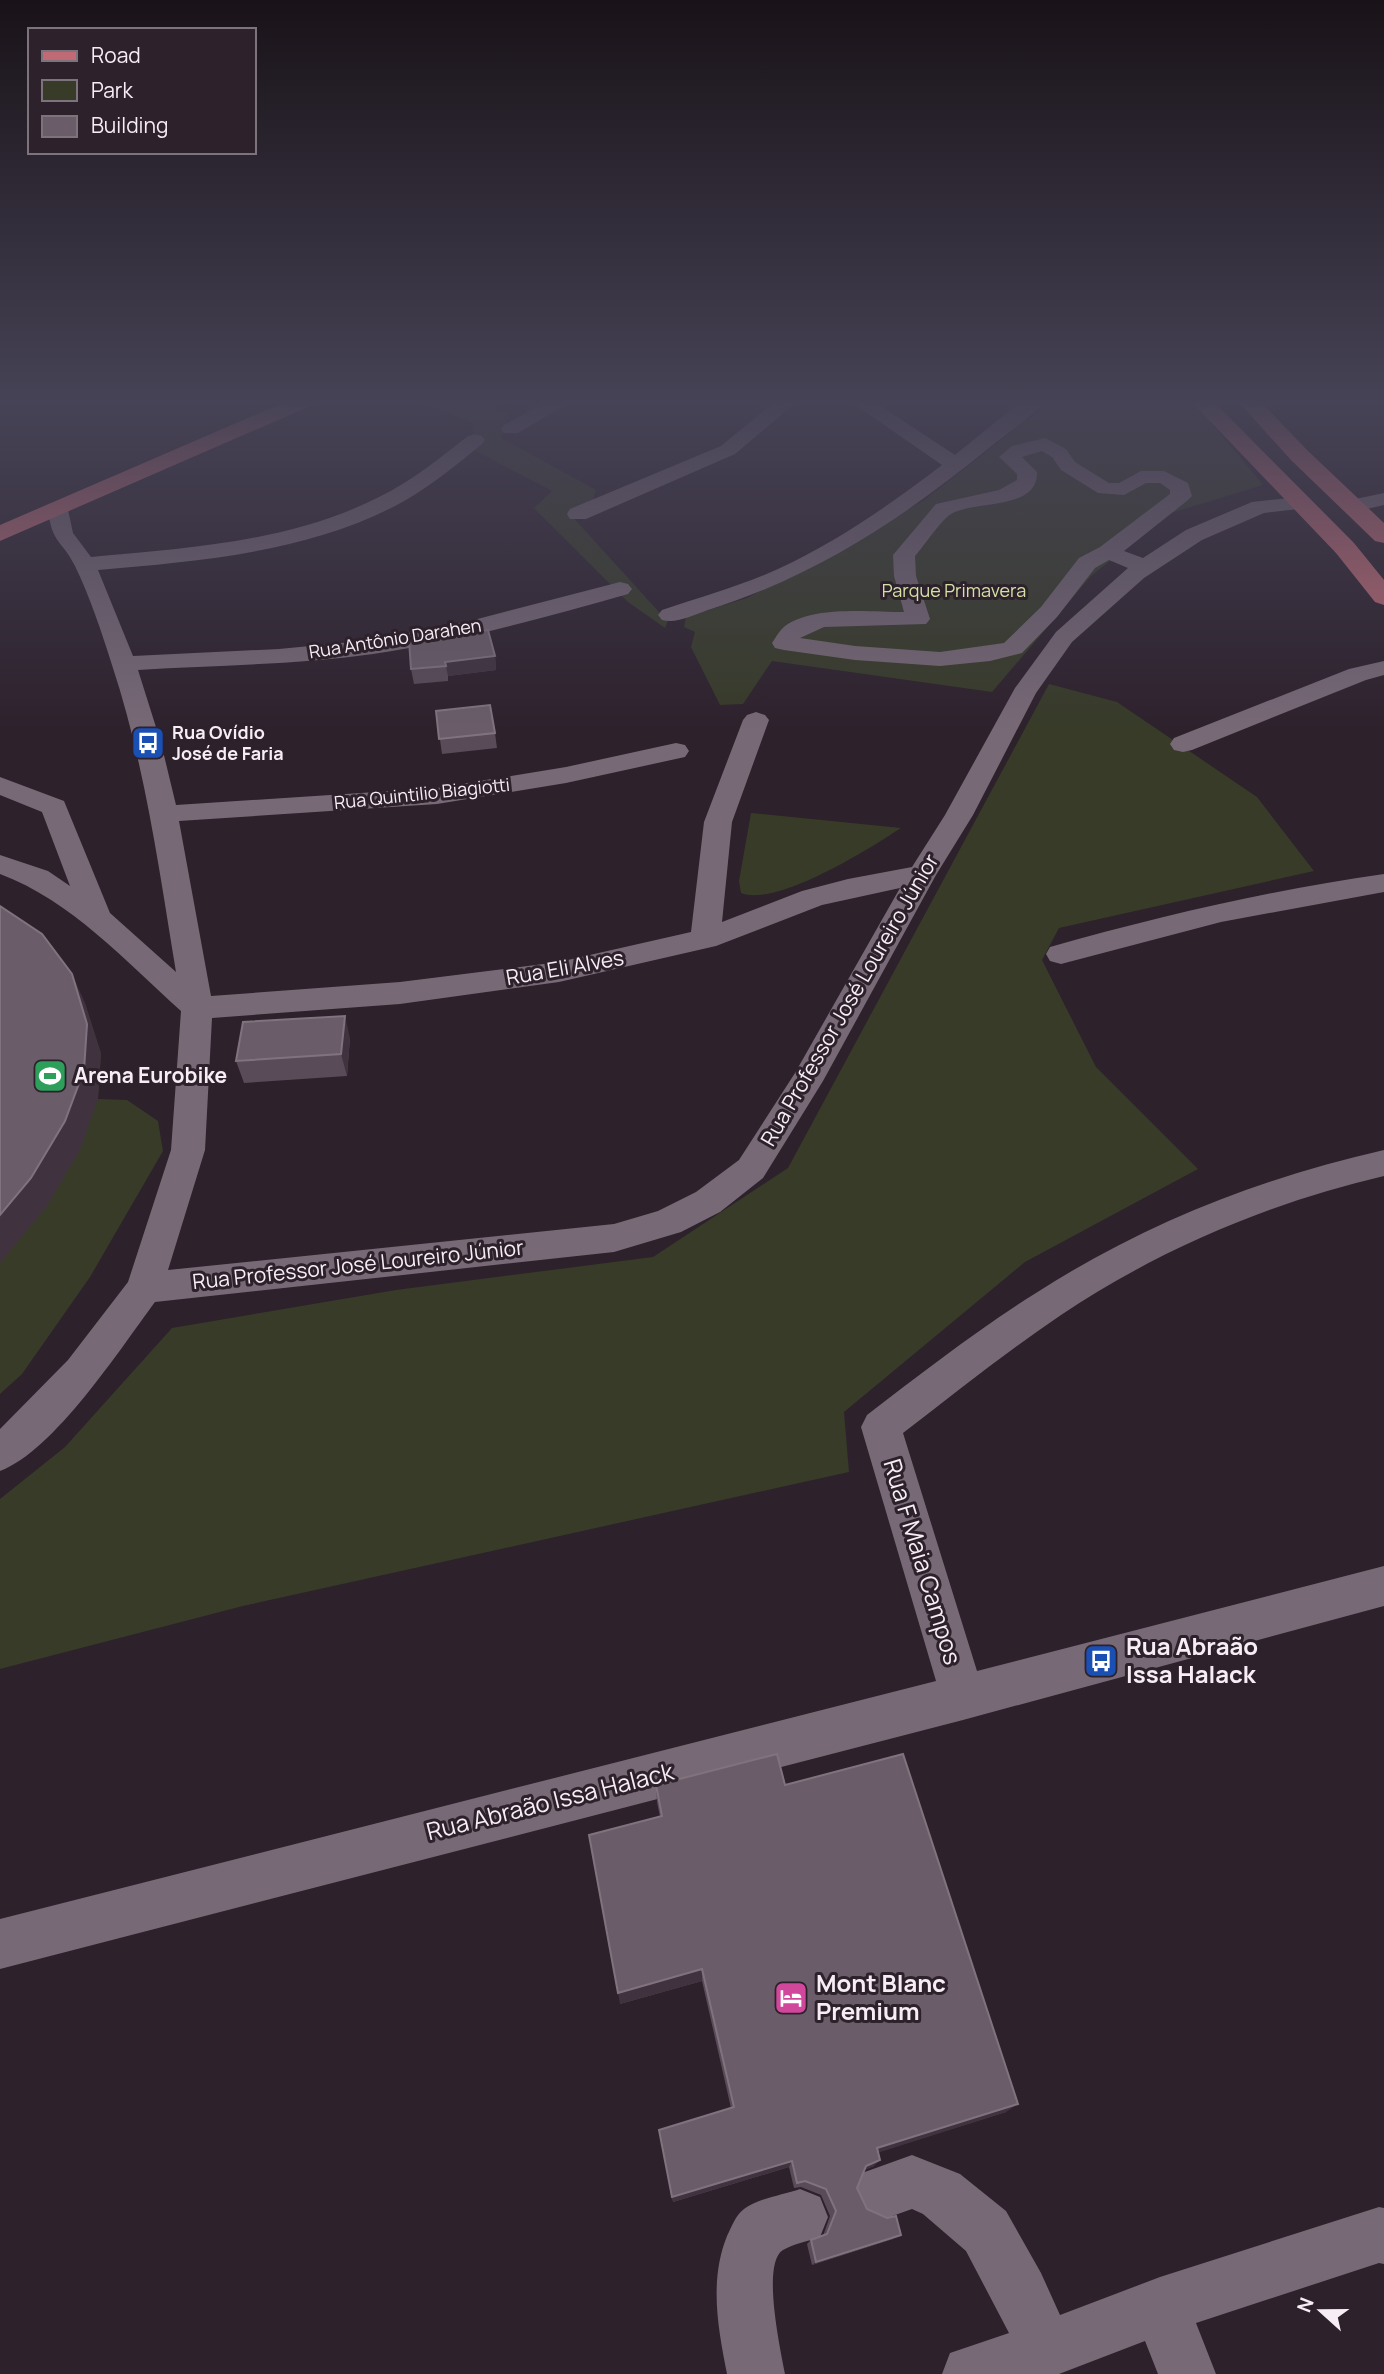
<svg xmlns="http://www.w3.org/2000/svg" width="1384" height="2374" font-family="Manrope,sans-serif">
<rect width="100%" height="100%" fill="#2d212c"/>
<!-- green -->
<g fill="#373b28">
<path d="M416,399H461L509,413L501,438L596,490L592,502L569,513L659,612L670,615L665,628L628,602L534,508L552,491L472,449L473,423Z"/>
<path d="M1054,399H1191L1263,485L1168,514L1091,576L992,692L772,661L743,704L720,705L691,647L695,632L684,627L686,617L747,598L923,501Z"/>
<path d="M1049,684L1117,702L1257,797L1314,871L1059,928L1042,960L1096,1067L1198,1169L1025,1262L844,1412L849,1472L243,1606L0,1669V1499L65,1447L172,1328L396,1290L653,1257L788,1168Z"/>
<path d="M751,813L901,828C869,849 777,907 741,893L739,881Z"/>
<path d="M0,925L85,1003L101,1053L98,1099L127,1100L158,1121L163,1151L90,1277L22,1374L0,1394Z"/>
</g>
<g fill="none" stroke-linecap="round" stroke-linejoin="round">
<!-- minor -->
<g fill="#786976" fill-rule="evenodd">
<path d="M551,399H575L518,433H504L501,429L504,425Z"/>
<path d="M778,399H800L735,454L586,519H570L567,514L570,509L721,446Z"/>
<path d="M847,399H870L955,455L1024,399H1046C1032,418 1007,433 989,448C902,519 816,576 708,610C693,615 677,624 662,620L658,615L662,610C701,597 741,586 778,569C837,542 891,504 942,465Z"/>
<path d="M475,434L482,436L485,440L482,444C454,467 427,489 395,506C304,553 198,561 98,570L133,656L279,649L372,640L466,622L620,582L628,584L632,589L628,594C544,618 460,641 373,654C295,665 217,665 138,670L161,743L176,805L437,788L566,767L676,743L685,745L689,751L685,757L566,783L437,804L179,821L211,996L400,982L559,962L691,932L704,822L743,720L747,715L756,712L765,715L769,720L732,822L722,922L802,891L848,879L912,867L945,815L1015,688L1056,632L1128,568L1109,560L1095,568L1057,617L1022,653L990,661L940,666L855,660L784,650L775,648L772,643C776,637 780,630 785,626C814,605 871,612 904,612L894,576L893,555L936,504L999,490L1017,480V474L999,457L1012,446L1045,438L1066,449L1075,462L1109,483H1119L1141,471H1164L1188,483L1192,496L1188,500L1124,551L1143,558L1186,530L1252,502L1299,497L1307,498L1310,503L1307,508L1264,513L1202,540L1144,578L1072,642L1036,693L973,815L936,875L823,1081L763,1178L720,1212L681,1232L614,1252L155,1302C120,1349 54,1451 0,1471V1429L68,1360L128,1282L171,1150L181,1011C125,961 72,901 0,874V855L48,871L70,886L42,812L0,795V777L64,801L110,913L176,972C159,869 145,765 112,665C102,633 90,597 75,566C62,540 52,544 48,510L51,505H67L73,533L91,557C188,548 291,542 379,497C412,481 440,458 468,436ZM1042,451L1052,457L1061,470L1098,493L1124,495L1146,483H1160L1170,490V494L1100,547L1079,558L1041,607L1004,643L940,652L855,646L800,638L824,627L926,624L930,619L916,576L915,556C925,545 940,521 951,514C974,500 1038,511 1037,472L1022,457ZM900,888L795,1073L739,1160L696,1192L658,1211L614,1224L168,1270L205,1150L212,1018L400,1004L559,982L716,946L822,905Z"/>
<path d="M1384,493V505L1354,512L1346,511L1343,506L1346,501Z"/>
<path d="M1384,661V675L1366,680L1192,750L1183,752L1174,750L1170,744L1174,738L1349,669Z"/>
<path d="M1384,874V892L1221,922L1061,964L1050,961L1046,954L1050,947C1160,916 1271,890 1384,874Z"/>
<path d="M1384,1150V1176C1269,1203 1160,1249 1061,1315C1006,1352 955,1393 903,1433L977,1671L1384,1566V1606L963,1720L0,1969V1919L936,1681L861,1427L867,1415C922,1373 977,1330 1036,1293C1143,1224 1260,1178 1384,1150Z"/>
<path d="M912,2155L960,2174L1006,2211L1041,2273L1060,2315L1160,2277L1379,2207L1384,2208V2264L1379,2263L1196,2323L1216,2374H1158L1145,2341L1059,2374H942L950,2353L1009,2333L966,2251L923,2214L912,2209L881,2220L862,2211L853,2192L862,2173Z"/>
<path d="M800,2189L820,2197L828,2217L820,2237C809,2241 793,2244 783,2250C761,2263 781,2352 785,2374H727C718,2328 709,2281 727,2236C732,2226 735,2216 744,2209C759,2198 783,2195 800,2189Z"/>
</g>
<!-- major -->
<g fill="#bf6a75" fill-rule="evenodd">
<path d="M292,399H321L317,403L0,541V525Z"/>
<path d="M1189,399H1211L1354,543L1384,580V605L1375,602L1336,553Z"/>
<path d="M1236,399H1258L1307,450L1384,523V543L1375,541L1291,460Z"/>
</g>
</g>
<!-- wall -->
<g fill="#594b58">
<path d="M495,656L496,670L448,676V681L414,684L411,669Z"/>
<path d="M436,711L495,733L497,748L442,754Z"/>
<path d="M350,1038L347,1076L244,1083L236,1061Z"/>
<path d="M656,1785H785L1006,2112L878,2152L874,2166L864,2170L857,2188L867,2209L893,2239L812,2265L807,2244L811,2240L823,2236L830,2216L821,2195L801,2187L794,2188L789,2167L673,2202L659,2130L731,2108L702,1981L620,2004L660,1817L657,1802Z"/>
</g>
<!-- shaded-wall -->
<g fill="#40333f">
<path d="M495,656L496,670L448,676L445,662Z"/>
<path d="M72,974L85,1003L101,1054L98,1099L80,1150L47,1206L0,1263V1215Z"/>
<path d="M345,1016L350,1038L347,1076L341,1054Z"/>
<path d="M702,1969V1981L620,2004L618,1993Z"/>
<path d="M1018,2104L1006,2112L871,2155L877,2148Z"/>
<path d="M880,2160L874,2166L860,2172L866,2166Z"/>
<path d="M792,2161L789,2167L673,2202L672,2197Z"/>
<path d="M901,2235L893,2239L812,2265L816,2262Z"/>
</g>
<!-- building -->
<g fill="#6a5d69" stroke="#80737f" stroke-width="2">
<path d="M488,630L495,656L445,662L446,666L411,669L409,640Z"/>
<path d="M490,705L495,733L439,739L436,711Z"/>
<path d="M0,906L42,934L72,974L87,1024L84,1070L65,1121L31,1178L0,1215Z"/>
<path d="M345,1016L341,1054L236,1061L243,1022Z"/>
<path d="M777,1754L785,1785L903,1754L1018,2104L877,2148L880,2160L866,2166L857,2188L867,2209L887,2218L896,2216L901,2235L816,2262L811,2240L827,2234L836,2211L826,2189L805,2181L797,2183L792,2161L672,2197L659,2130L734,2107L702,1969L618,1993L589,1835L662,1816L656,1785Z"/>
</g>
<!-- sky -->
<linearGradient id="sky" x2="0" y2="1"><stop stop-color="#191218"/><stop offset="0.55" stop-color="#464356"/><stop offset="1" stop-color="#464356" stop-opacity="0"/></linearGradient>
<rect width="1384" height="731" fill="url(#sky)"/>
<!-- icons -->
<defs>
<symbol id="bus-square" viewBox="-11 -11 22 22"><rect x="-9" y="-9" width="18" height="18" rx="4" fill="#1a4fb4" stroke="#2d212c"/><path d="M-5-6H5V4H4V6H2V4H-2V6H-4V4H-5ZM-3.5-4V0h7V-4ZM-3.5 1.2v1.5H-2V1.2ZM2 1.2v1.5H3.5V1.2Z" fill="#fff"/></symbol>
<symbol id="stadium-square" viewBox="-11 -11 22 22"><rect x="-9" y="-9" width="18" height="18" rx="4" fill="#2e9e5b" stroke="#2d212c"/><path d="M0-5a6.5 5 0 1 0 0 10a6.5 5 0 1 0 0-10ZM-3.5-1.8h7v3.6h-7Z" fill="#fff"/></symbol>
<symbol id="hotel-square" viewBox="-11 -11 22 22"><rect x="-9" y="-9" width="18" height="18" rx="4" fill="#d1479c" stroke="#2d212c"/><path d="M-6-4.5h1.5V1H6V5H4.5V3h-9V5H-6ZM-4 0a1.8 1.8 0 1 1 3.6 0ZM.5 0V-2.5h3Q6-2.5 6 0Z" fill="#fff"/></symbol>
</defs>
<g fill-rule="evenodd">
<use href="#bus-square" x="129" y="724" width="38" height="38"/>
<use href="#stadium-square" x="31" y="1057" width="38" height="38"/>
<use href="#bus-square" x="1082" y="1642" width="38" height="38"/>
<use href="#hotel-square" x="772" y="1979" width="38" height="38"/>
</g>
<g text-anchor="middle" stroke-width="6" stroke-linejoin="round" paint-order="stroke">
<!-- far-park labels -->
<g font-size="18" fill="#d4e0a4" stroke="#2d212c">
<text x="954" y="597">Parque Primavera</text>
</g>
<!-- far-street labels -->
<g font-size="18" fill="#f6edf5" stroke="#2d212c">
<text transform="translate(395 639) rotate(-9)" y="6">Rua Antônio Darahen</text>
<text transform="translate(422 794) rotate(-6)" y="6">Rua Quintilio Biagiotti</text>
</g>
<!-- far-poi labels -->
<g font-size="18" font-weight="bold" fill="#f6edf5" stroke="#2d212c" text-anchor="start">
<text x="172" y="739">Rua Ovídio<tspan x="172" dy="21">José de Faria</tspan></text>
</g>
<!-- street labels -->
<g font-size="21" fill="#f6edf5" stroke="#2d212c">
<text transform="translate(565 968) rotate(-10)" y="7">Rua Eli Alves</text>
<text transform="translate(850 1000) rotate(-60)" y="7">Rua Professor José Loureiro Júnior</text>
<text transform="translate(358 1265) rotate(-6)" y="7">Rua Professor José Loureiro Júnior</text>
</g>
<!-- poi labels -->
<g font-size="21" font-weight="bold" fill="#f6edf5" stroke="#2d212c" text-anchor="start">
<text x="74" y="1083">Arena Eurobike</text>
</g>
<!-- near-street labels -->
<g font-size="24" fill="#f6edf5" stroke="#2d212c">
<text transform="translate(922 1562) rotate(73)" y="8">Rua F Maia Campos</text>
<text transform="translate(550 1802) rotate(-14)" y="8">Rua Abraão Issa Halack</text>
</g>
<!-- near-poi labels -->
<g font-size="24" font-weight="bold" fill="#f6edf5" stroke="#2d212c" text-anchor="start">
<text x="1126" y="1655">Rua Abraão<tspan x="1126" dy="28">Issa Halack</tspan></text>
<text x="816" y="1992">Mont Blanc<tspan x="816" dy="28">Premium</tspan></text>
</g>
</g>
<!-- legend -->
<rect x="28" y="28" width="228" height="126" fill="#2d212c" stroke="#7d737c" stroke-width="2"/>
<rect x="42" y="51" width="35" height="10" fill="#bf6a75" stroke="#7d737c" stroke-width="2"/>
<text x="91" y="63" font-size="21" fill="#f6edf5">Road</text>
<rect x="42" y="80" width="35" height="21" fill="#373b28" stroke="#7d737c" stroke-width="2"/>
<text x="91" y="98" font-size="21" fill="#f6edf5">Park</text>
<rect x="42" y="116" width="35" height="21" fill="#6a5d69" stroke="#7d737c" stroke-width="2"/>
<text x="91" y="133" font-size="21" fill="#f6edf5">Building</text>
<!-- north arrow -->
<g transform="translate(1321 2311) rotate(291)" stroke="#2d212c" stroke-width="5" paint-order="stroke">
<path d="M0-5L12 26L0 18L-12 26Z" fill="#f6edf5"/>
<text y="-10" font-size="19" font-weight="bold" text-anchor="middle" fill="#f6edf5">N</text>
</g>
</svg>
